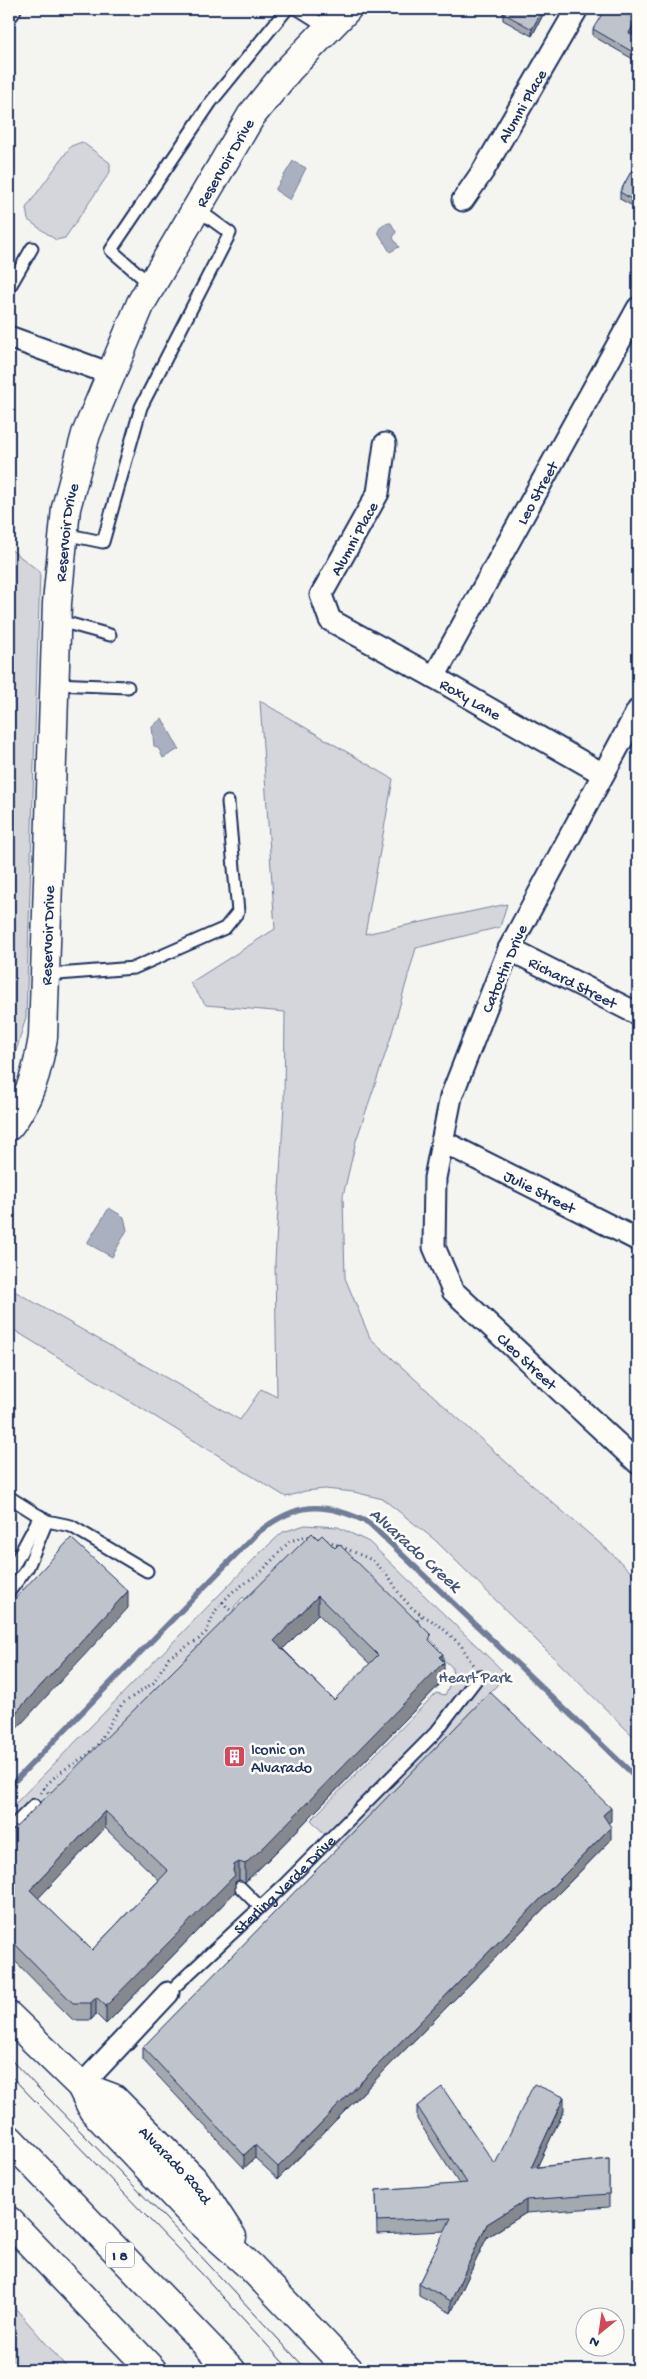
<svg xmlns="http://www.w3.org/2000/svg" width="647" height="2379" font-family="'Gochi Hand',sans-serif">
<rect width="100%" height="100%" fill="#f4f4f1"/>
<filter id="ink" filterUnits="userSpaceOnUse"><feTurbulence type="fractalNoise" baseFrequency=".02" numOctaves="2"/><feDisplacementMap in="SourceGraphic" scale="10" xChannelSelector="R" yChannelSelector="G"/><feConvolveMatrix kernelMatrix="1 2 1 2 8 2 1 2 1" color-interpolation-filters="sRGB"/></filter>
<g filter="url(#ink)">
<!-- green -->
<g fill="#d4d6db" stroke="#78829c">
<path d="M82,142L110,163V172L65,238L56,240L28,220L26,208L71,146Z"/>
<path d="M9,548L40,572L26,1017L9,1075Z"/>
<path d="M260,701L393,779L365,934L507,904L500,927L416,948L390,1040L356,1141L343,1196L345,1278L370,1338L518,1473L609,1551L638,1579V1741L435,1540L383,1499L354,1492L325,1489L305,1491L286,1497L9,1327V1288L240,1420L261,1389L277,1397L275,1261L284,1104L285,1012L206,1005L190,983L275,929Z"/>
<path d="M305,1525L338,1527L369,1542L507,1675L338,1848L311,1820L436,1693L445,1695L453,1678L452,1667L435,1652L439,1648L415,1624L250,1604L243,1597L235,1606L232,1615L9,1846V1810L262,1551L283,1532Z"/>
<path d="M9,2301L69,2370H9Z"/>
</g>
<!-- water -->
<g fill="#aab0bf" stroke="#717c98">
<path d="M293,161L306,168L290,200L275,190Z"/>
<path d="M386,223H391L396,232L393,238L399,247L390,252L378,232L381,226Z"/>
<path d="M162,718L179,749L163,758L159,749L154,746L152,727Z"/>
<path d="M109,1208L124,1217L127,1230L112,1257L87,1243Z"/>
</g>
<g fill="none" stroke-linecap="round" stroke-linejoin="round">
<!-- stream -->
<path stroke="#717c98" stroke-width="5.5" d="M9,1787L255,1535C295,1502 323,1500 369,1523L638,1779"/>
<defs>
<g id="service">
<path d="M298,9L328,28"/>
<path d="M151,285L111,250L211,102L287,9"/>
<path d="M9,288L32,248"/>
<path d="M64,534L103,542L141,407L230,233L197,209"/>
<path d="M56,620L110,635"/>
<path d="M54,684L128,687"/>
<path d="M45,975L134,968L225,928L238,912L228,802"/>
<path d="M9,1497L47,1521L71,1526L147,1571"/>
<path d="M9,1572L14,1565L40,1516"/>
<path d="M9,1592L28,1567L47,1521"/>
<path d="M9,1830L34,1805"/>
<path d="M240,1887L260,1907"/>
<path id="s1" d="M168,1993L285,1884L436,1732L479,1676"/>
</g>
<g id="minor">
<path d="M9,11L10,9"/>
<path id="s2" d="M463,200L483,171L577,9"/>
<path d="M9,337L111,374"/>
<path id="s3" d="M385,444L378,493L321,595L330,620L434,677L603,774"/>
<path id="s4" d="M434,677L638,308"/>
<path id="s5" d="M638,710L509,949L451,1097L435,1178L434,1247L453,1291L638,1463"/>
<path id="s6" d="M509,949L638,1014"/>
<path id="s7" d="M442,1141L638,1240"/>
<path d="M81,2086L168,1993"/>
</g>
<g id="tertiary">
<path id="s8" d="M9,1126C30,1100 38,1069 43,1037L57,603L66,508L86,434L141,303L251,116L289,69L347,9"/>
<path d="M9,2016L81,2086L93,2110L193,2215L251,2267L349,2370"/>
<path id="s9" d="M81,2086L113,2098L197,2183L232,2237"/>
</g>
<g id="motorway">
<path d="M9,2139L231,2370"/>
<path d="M9,2221L152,2370"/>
</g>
</defs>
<!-- service casing -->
<use href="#service" stroke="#1b2f5e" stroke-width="15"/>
<!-- minor casing -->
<use href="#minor" stroke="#1b2f5e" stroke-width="25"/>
<!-- tertiary casing -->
<use href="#tertiary" stroke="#1b2f5e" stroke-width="31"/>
<!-- motorway casing -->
<use href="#motorway" stroke="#1b2f5e" stroke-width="31"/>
<!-- path -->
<g stroke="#1b2f5e" stroke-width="3" stroke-dasharray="1 4" stroke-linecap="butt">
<path d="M222,1602L234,1614"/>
<path d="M414,1624L422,1616"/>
<path d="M44,1788L52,1797"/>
<path d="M41,1793L45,1786L59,1773L89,1754L96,1747L122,1704L153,1683L169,1657L198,1640L206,1632L216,1610L231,1593L261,1572L290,1541L306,1536L331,1542L372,1560L390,1578L400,1595L413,1609L440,1626L461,1645L473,1665"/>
</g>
<!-- service -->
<use href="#service" stroke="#fdfcf7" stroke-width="11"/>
<!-- minor -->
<use href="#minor" stroke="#fdfcf7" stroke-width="21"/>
<!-- tertiary -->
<use href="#tertiary" stroke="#fdfcf7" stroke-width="28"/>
<!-- motorway -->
<use href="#motorway" stroke="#fdfcf7" stroke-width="28"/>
<!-- tram -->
<g stroke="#1b2f5e" stroke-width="1">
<path d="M9,2058L167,2220L307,2370"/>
<path d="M9,2074L202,2274L290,2370"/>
</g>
</g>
<!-- wall -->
<g fill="#a4a8af" stroke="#1b2f5e" fill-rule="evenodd">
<path d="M546,9L532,36L503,20V13Z"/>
<path d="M593,29L632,34L638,38V62L593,36Z"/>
<path d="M638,159V209L620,199V192Z"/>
<path d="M318,1539L431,1642L443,1661L444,1680L265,1863L245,1882L239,1880L235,1882V1892L106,2024L96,2014L91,2020H73L9,1955V1834ZM318,1614L370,1664L334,1700L283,1649ZM105,1828L159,1880L92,1950L38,1898Z"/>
<path d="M611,1821L608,1823L611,1840L278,2179L255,2158L244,2168L143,2060V2047Z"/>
<path d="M417,2106L495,2164L564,2110L537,2167L609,2159V2207L526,2213L487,2237L451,2313L419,2296V2283L445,2231L377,2234L376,2190L459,2184L417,2119Z"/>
</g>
<!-- shaded-wall -->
<g fill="#86888f" stroke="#1b2f5e">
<path d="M543,9H546L532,36V29Z"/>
<path d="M638,17V24L629,40V33Z"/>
<path d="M128,1591V1608L9,1737V1720Z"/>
<path d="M318,1596V1614L274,1658V1641Z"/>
<path d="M443,1654V1664L444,1662V1680L265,1863L245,1882V1864Z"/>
<path d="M611,1808V1821L603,1828V1815Z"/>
<path d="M105,1811V1828L30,1907V1890Z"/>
<path d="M611,1827V1840L278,2179V2167Z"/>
<path d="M239,1862V1880L235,1882V1892L106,2024V2006L233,1871L234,1865Z"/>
<path d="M96,1997V2014L91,2020V2003Z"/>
<path d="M564,2097V2110L531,2180V2168Z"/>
<path d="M255,2145V2158L244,2168V2155Z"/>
<path d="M526,2200V2213L487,2237L451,2313V2301L487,2224Z"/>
</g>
<!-- building -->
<g fill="#bfc3cc" stroke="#1b2f5e" fill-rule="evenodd">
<path d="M505,9H543L532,29L503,13Z"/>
<path d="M605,9H638V17L629,33L638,38V55L593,29Z"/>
<path d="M638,159V203L620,192Z"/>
<path d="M312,1533L318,1539L322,1535L335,1548L339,1544L431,1635L429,1640L443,1654L439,1657L444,1662L265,1846L245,1864L239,1862L234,1865L233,1871L235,1875L106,2006L96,1997L91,2003H73L9,1938V1834ZM318,1596L378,1655L334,1700L274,1641ZM105,1811L168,1871L92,1950L30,1890Z"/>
<path d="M71,1538L128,1591L9,1720V1601L11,1603Z"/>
<path d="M490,1692L611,1808L603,1815L611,1827L278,2167L255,2145L244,2155L143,2047Z"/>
<path d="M534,2084L564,2097L531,2168L609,2159V2194L526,2200L487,2224L451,2301L419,2283L451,2218L377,2221L376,2190L467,2183L417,2106L442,2087L495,2164Z"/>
</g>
</g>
<!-- icons -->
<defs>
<symbol id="building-square" viewBox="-11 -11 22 22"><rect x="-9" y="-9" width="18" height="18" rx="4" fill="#d1495b" stroke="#fdfcf7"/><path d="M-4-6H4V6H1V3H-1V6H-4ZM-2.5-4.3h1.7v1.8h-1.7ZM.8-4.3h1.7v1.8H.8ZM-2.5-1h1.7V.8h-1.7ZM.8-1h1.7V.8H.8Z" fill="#fff"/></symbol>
</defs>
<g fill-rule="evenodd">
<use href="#building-square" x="222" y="1744" width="25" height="25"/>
</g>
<g text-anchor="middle" stroke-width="5" stroke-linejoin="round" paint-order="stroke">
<!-- shield labels -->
<rect fill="#fdfcf7" stroke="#5f6c8c" stroke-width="1" x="106" y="2242.5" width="28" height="25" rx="4"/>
<g font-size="15" font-weight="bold" fill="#1b2f5e">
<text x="120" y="2260">I 8</text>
</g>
<!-- street labels -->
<g font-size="16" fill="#1b2f5e" stroke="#fdfcf7">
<text dy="6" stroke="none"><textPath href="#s2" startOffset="111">Alumni Place</textPath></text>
<text dy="6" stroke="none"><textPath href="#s8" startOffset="1008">Reservoir Drive</textPath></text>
<text dy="6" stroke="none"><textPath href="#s4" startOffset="211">Leo Street</textPath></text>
<text dy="6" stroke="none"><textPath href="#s8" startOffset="602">Reservoir Drive</textPath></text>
<text transform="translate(353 538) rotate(-61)" y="6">Alumni Place</text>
<text dy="6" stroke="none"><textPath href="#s3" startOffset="354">Roxy Lane</textPath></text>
<text dy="6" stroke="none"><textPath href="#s8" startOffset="198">Reservoir Drive</textPath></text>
<text transform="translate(503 968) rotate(-67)" y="6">Catoctin Drive</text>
<text dy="6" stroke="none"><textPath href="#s6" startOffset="72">Richard Street</textPath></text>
<text dy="6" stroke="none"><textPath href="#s7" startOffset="110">Julie Street</textPath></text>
<text dy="6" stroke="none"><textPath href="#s5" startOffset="732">Cleo Street</textPath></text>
<text dy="6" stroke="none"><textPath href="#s1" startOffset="159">Sterling Verde Drive</textPath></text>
<text dy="6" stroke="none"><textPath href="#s9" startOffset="126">Alvarado Road</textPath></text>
</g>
<!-- park labels -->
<g font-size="16" fill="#49597d" stroke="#fdfcf7">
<text x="475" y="1682">Heart Park</text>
</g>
<!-- poi labels -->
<g font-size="16" fill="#1b2f5e" stroke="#fdfcf7" text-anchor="start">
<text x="251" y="1754">Iconic on<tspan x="251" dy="18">Alvarado</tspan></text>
</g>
<!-- water labels -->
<g font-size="18" font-style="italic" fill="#46567b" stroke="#fdfcf7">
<text transform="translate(416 1549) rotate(42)" y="6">Alvarado Creek</text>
</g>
</g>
<!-- margin -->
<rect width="647" height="2379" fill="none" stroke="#fdfcf7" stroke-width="30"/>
<rect x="15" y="15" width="617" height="2349" fill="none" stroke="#1b2f5e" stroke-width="2" filter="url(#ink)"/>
<!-- north arrow -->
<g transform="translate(600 2332) rotate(210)"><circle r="24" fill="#fdfcf7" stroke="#a3aaba"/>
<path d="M0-4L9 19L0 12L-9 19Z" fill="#d1495b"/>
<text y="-8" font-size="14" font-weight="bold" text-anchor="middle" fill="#1b2f5e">N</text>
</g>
</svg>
